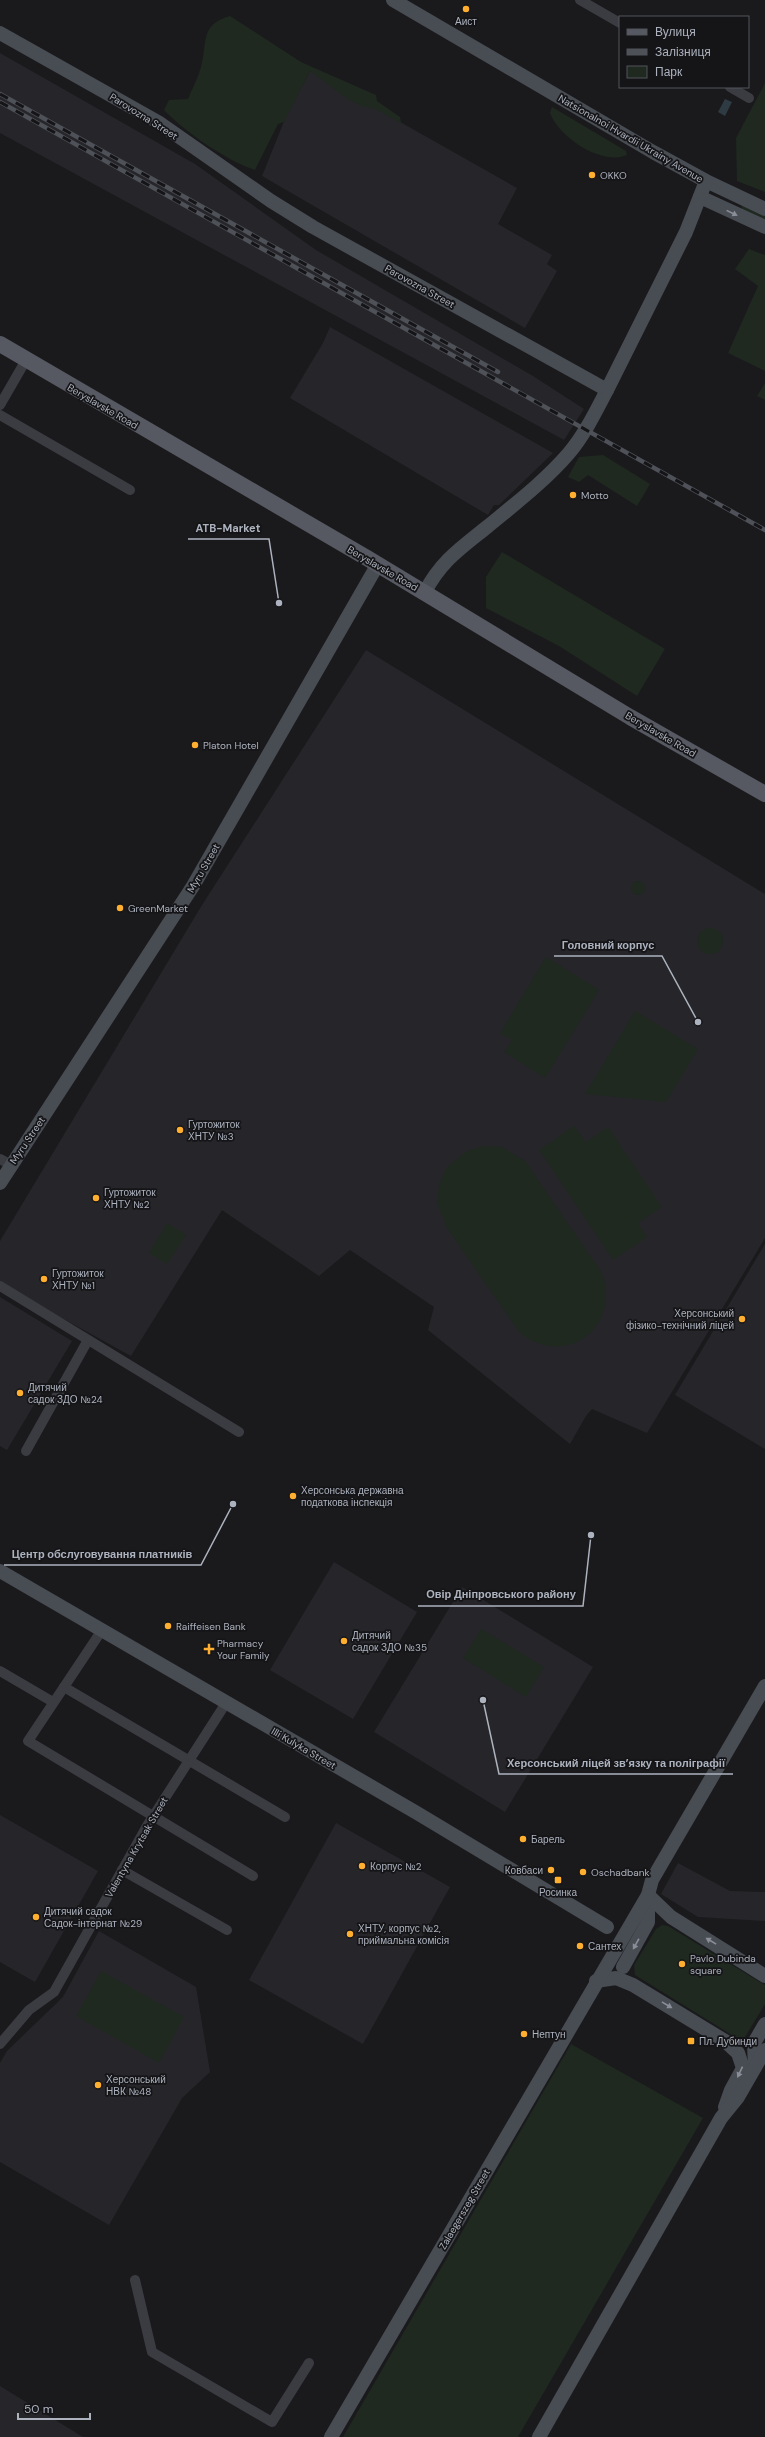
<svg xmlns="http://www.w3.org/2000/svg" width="765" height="2437" font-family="'DM Sans',sans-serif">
<rect width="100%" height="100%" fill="#1a1a1d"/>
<!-- built -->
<g fill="#26262a">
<path d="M0,53L195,164L316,250L533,376L584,409L564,440L0,133Z"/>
<path d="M310,71L517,188L498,224L552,255L547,264L557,271L525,328L262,176L287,114Z"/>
<path d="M330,327L553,453L499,505H494L488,515L290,398L323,343Z"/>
<path d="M366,650L765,894V1238L647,1433L592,1409L586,1416L570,1444L428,1330L434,1307L350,1250L319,1276L222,1210L131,1356L0,1284V1241L202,905Z"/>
<path d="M765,1244V1449L675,1395Z"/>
<path d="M0,1297L72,1341L7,1450L0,1446Z"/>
<path d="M334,1562L417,1612L353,1719L270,1670Z"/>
<path d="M462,1587L593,1667L505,1812L374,1732Z"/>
<path d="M0,1815L98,1871L35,1982L0,1962Z"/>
<path d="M336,1823L450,1887L363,2044L249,1980Z"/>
<path d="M678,1863L730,1891L765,1892V1921L698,1917L661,1894Z"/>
<path d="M99,1931L196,1987L210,2072L182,2098L109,2225L0,2162V2063L7,2051L63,1997Z"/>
<path d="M0,2386L83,2437H0Z"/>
</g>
<!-- green -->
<g fill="#1f2920">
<path d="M230,16L301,62L376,95L377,101L400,117L401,123L373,108L364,107L349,100L310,71L284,122L278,124L255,170C227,161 185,132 164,110L169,100L188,99C192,89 198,78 201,67C208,42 199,25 230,16Z"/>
<path d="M765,83V192L737,181L736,138Z"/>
<path d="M552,107L626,151L627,155C601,166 559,137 550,113Z"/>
<path d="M741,205L765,214V220L742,210Z"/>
<path d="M749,249L765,255V371L728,353L758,286L735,269Z"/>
<path d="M765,383V400L757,396Z"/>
<path d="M603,455L650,484L637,506L588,475L579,482L568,477L579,457Z"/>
<path d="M502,552L665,649L637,696L559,646L486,608V577Z"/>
<circle cx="638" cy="888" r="7"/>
<circle cx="710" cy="941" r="13"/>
<path d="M546,957L599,990L545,1078L504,1052L512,1040L500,1033Z"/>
<path d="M635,1011L698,1049L666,1102L585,1094Z"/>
<path d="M574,1126L586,1142L608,1127L662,1207L638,1223L647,1237L613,1260L539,1150Z"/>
<path d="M484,1146L502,1147L525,1161L602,1273C622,1328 564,1370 519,1332L447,1228L437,1203L439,1185L446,1168L467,1151Z"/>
<path d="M167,1223L186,1235L167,1264L149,1253Z"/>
<path d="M481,1629L544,1667L526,1697L463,1658Z"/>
<path d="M662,1925L668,1926L765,1985V2004L745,2037H735L635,1975L634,1965L656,1929Z"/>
<path d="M101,1971L184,2017L159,2063L76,2016Z"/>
<path d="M571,2044L703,2118L518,2437H343Z"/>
</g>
<!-- water -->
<path fill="#2e3b43" d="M725,99L732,102L725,116L718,112Z"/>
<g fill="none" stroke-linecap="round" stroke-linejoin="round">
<!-- street -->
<g stroke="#3b3c42" stroke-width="10">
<path d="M580,0L620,23"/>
<path d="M730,87L749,98"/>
<path d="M0,405L26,360"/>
<path d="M0,415L130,490"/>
<path d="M0,1159L11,1165"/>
<path d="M0,1286L239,1432"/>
<path d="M26,1451L88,1340"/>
<path d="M102,1630L28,1741L253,1876"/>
<path d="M0,1671L53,1702"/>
<path d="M64,1687L285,1817"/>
<path d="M122,1870L227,1930"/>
<path d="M0,2044L29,2010L54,1992L147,1826L226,1703"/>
<path d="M135,2280L152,2352L272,2422L309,2363"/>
</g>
<!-- secondary -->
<g stroke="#484c53" stroke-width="14">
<path d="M393,0L653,152L706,181L765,209"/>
<path d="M0,33L158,122L271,201L313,227L607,390C596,411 585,434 569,453C546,480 515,504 487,527C461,548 441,561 425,592"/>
<path d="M700,197L765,227"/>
<path d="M607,390L686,232L706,181"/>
<path d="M0,1183L193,886L378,564"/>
<path d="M0,1571L417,1813L607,1927"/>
<path d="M648,1895L671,1917L765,1976"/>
<path d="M623,1967L648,1922V1895L652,1880L765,1686"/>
<path d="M596,1981L616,1978L633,1985L725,2041L738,2053L743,2068L731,2090L725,2107"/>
<path d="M755,2067L754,2043L765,2024"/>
<path d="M331,2437L648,1895"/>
<path d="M539,2437L721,2118L738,2097L765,2050"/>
</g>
<!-- primary -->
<path stroke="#565962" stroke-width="16" d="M0,344L367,558L630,717L765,794"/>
<defs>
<g id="rail">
<path d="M0,94L498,372"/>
<path d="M0,102L765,530"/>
</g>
</defs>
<!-- rail casing -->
<use href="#rail" stroke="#4e5158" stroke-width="4.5"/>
<!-- rail -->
<use href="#rail" stroke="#151518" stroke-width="3" stroke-dasharray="9" stroke-linecap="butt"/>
</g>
<!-- one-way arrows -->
<defs><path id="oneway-solid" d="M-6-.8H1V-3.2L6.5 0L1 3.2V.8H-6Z"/></defs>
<g fill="#898e99">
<use href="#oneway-solid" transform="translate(732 213) rotate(26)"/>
<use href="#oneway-solid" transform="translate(711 1941) rotate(-149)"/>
<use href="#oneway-solid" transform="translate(636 1944) rotate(119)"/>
<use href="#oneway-solid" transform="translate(667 2005) rotate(31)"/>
<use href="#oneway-solid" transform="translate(740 2072) rotate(115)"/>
</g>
<!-- markers -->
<g fill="#ffaf30" stroke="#151518" stroke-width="1.5">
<circle cx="466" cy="9" r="4"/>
<circle cx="592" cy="175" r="4"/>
<circle cx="573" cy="495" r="4"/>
<circle cx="195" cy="745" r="4"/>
<circle cx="120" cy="908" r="4"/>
<circle cx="180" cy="1130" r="4"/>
<circle cx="96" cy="1198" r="4"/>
<circle cx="44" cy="1279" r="4"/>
<circle cx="742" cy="1319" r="4"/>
<circle cx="20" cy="1393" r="4"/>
<circle cx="293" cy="1496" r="4"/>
<circle cx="168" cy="1626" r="4"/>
<circle cx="344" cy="1641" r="4"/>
<path d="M207 1643h4v4h4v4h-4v4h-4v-4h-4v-4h4z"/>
<circle cx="523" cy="1839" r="4"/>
<circle cx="362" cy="1866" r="4"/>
<circle cx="551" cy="1870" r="4"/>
<circle cx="583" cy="1872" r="4"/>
<rect x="554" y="1876" width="8" height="8" rx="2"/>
<circle cx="36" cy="1917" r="4"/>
<circle cx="350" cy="1934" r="4"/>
<circle cx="580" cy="1946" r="4"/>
<circle cx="682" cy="1964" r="4"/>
<circle cx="524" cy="2034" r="4"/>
<rect x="687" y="2037" width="8" height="8" rx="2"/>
<circle cx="98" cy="2085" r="4"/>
</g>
<g text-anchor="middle" stroke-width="3.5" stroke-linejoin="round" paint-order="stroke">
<!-- poi labels -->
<g font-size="10" fill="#acb2be" stroke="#151518" text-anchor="start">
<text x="466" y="25" text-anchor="middle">Аист</text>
<text x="600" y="179">OKKO</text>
<text x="581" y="499">Motto</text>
<text x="203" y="749">Platon Hotel</text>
<text x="128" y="912">GreenMarket</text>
<text x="188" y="1128">Гуртожиток<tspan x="188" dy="12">ХНТУ №3</tspan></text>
<text x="104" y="1196">Гуртожиток<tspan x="104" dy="12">ХНТУ №2</tspan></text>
<text x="52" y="1277">Гуртожиток<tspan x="52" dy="12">ХНТУ №1</tspan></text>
<text x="734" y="1317" text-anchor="end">Херсонський<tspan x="734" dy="12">фізико-технічний ліцей</tspan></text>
<text x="28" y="1391">Дитячий<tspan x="28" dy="12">садок ЗДО №24</tspan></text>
<text x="301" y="1494">Херсонська державна<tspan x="301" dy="12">податкова інспекція</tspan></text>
<text x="176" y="1630">Raiffeisen Bank</text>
<text x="352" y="1639">Дитячий<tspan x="352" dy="12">садок ЗДО №35</tspan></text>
<text x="217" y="1647">Pharmacy<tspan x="217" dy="12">Your Family</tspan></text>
<text x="531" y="1843">Барель</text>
<text x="370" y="1870">Корпус №2</text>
<text x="543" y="1874" text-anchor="end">Ковбаси</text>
<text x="591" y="1876">Oschadbank</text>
<text x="558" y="1896" text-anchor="middle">Росинка</text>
<text x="44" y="1915">Дитячий садок<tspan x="44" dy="12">Садок-інтернат №29</tspan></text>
<text x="358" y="1932">ХНТУ, корпус №2,<tspan x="358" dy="12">приймальна комісія</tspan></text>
<text x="588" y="1950">Сантех</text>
<text x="690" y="1962">Pavlo Dubinda<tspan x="690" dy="12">square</tspan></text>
<text x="532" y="2038">Нептун</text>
<text x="699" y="2045">Пл. Дубинди</text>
<text x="106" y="2083">Херсонський<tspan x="106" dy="12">НВК №48</tspan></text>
</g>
<!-- street labels -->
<g font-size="10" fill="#acb2be" stroke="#151518">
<text transform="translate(144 116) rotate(32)" y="4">Parovozna Street</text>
<text transform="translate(631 138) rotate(30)" y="4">Natsionalnoi Hvardii Ukrainy Avenue</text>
<text transform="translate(420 286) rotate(29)" y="4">Parovozna Street</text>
<text transform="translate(103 406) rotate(30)" y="4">Beryslavske Road</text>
<text transform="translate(383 568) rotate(30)" y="4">Beryslavske Road</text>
<text transform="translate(661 734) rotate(30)" y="4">Beryslavske Road</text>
<text transform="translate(203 868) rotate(-60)" y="4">Myru Street</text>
<text transform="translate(27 1140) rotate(-56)" y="4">Myru Street</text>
<text transform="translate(304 1748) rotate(30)" y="4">Illi Kulyka Street</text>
<text transform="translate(136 1847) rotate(-60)" y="4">Valentyna Krytsak Street</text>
<text transform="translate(464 2209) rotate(-60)" y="4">Zalaegerszeg Street</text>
</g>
</g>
<!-- callouts -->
<path fill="none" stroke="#acb2be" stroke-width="1.5" d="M279 603L269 539H188M698 1022L662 956H554M233 1504L201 1565H4M591 1535L583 1606H418M483 1700L499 1774H733"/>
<g fill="#acb2be" stroke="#151518" stroke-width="1.5">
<circle cx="279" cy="603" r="4"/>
<circle cx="698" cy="1022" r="4"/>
<circle cx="233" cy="1504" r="4"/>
<circle cx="591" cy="1535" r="4"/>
<circle cx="483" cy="1700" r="4"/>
</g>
<g font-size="11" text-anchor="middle" font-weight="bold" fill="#acb2be" stroke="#151518" stroke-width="3.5" stroke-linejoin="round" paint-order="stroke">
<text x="228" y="532">ATB-Market</text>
<text x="608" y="949">Головний корпус</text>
<text x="102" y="1558">Центр обслуговування платників</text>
<text x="501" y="1598">Овір Дніпровського району</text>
<text x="616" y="1767">Херсонський ліцей зв’язку та поліграфії</text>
</g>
<!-- legend -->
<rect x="619" y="16" width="130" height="72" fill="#151518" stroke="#51545a"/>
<rect x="627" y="29" width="20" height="6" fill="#565962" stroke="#51545a"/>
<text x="655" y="36" font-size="12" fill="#acb2be">Вулиця</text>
<rect x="627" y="49" width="20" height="6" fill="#4e5158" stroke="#51545a"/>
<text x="655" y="56" font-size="12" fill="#acb2be">Залізниця</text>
<rect x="627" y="66" width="20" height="12" fill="#1f2920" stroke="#51545a"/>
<text x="655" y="76" font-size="12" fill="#acb2be">Парк</text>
<!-- scale -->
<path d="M18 2413v6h72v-6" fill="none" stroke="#acb2be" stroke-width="2"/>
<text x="24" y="2413" font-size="12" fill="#acb2be" stroke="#151518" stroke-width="3" paint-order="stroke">50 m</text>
</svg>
